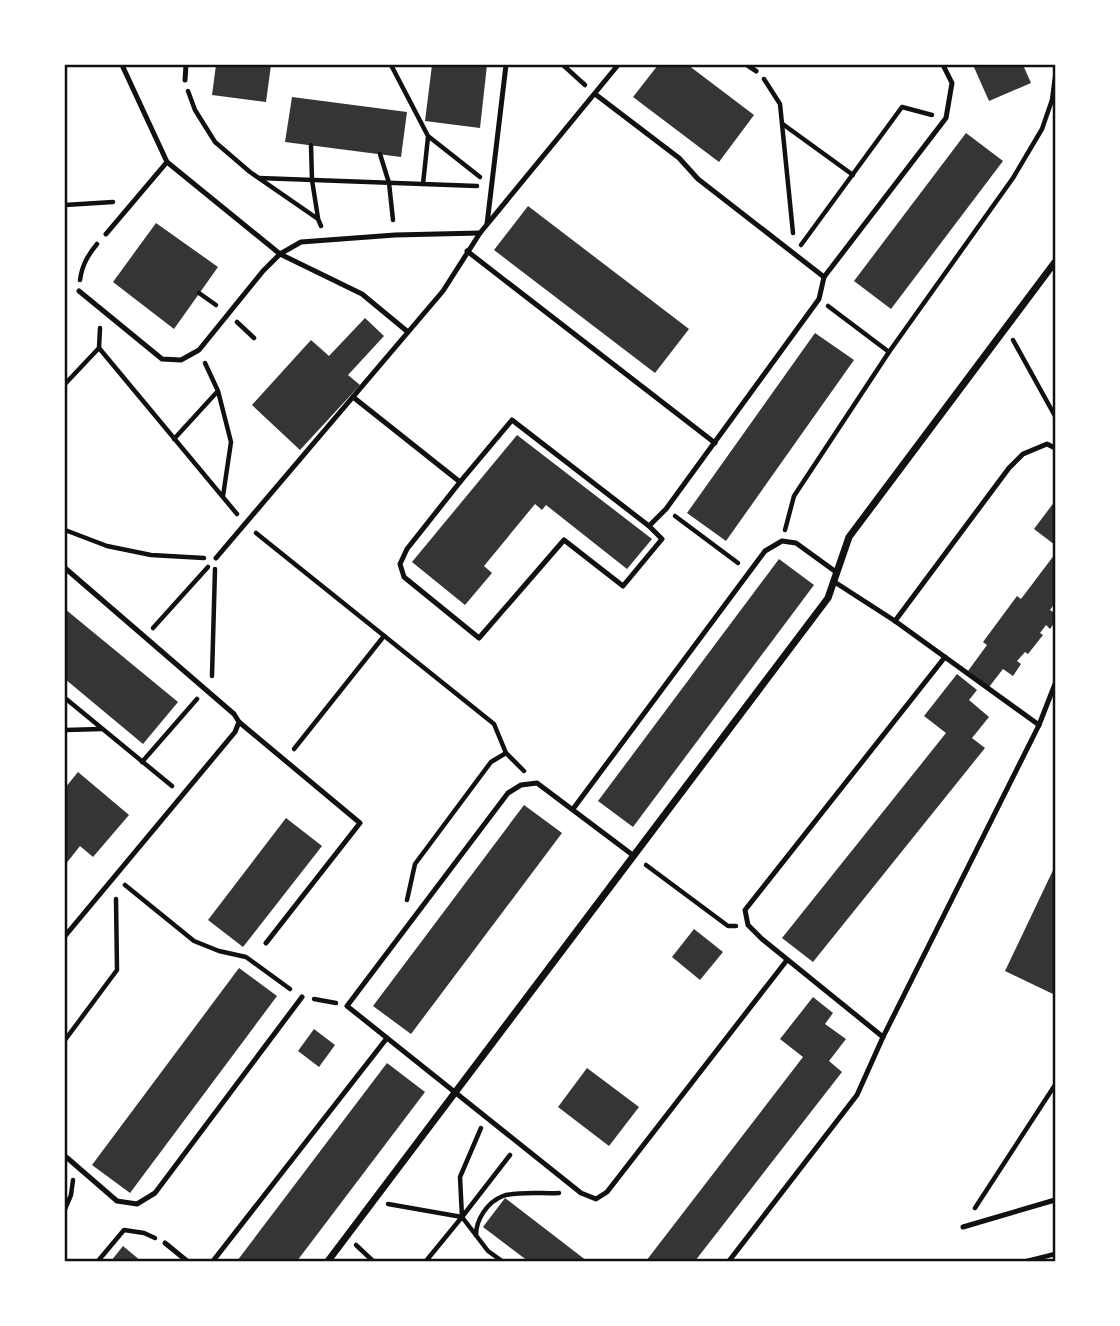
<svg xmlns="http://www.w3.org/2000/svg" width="1120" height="1326" font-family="Inter,sans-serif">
<rect width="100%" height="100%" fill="#fff"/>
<!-- building -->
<g fill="#353535">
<path d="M216,65H271L266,102L212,95Z"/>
<path d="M432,65H487L480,128L425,121Z"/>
<path d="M658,65H688L754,115L719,162L633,97Z"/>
<path d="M973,65H1023L1031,83L989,101Z"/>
<path d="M292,97L407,112L401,157L285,142Z"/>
<path d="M966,133L1003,161L891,309L854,281Z"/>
<path d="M528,206L689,329L655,373L494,250Z"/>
<path d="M156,223L218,267L174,329L113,282Z"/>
<path d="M365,318L384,336L348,375L360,385L300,450L252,405L311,340L329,356Z"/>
<path d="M815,333L854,360L726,541L687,513Z"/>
<path d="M517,435L652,539L627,569L546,505L542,510L535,504L484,566L492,573L465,605L412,562Z"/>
<path d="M1055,501V545L1034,529Z"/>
<path d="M1055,554V603L1050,610L1055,613V622L1050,629L1046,625L1040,633L1043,635L1028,654L1025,652L1017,661L1021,664L1013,676L1003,669L989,687L968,671L987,645L983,642L1017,596L1021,599Z"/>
<path d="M779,559L814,585L633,827L598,801Z"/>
<path d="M65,609L178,702L143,744L65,679Z"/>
<path d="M957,674L977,690L969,700L989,717L972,738L985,748L813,962L782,938L946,733L924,716Z"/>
<path d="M78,772L129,815L93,857L80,846L65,865V788Z"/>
<path d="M524,805L562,833L411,1034L373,1006Z"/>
<path d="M286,818L322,846L243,947L208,920Z"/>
<path d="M1055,866V995L1005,971Z"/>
<path d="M694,929L723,952L700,980L672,957Z"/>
<path d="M239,968L277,996L130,1193L92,1165Z"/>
<path d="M813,997L833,1013L825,1024L846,1039L829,1061L842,1072L695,1261H646L803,1057L780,1039Z"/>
<path d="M314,1029L335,1045L319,1067L298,1051Z"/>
<path d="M387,1063L425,1092L297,1261H237Z"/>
<path d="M587,1068L639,1107L609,1146L558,1107Z"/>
<path d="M505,1198L587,1261H528L483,1227Z"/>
<path d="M123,1246L141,1261H111Z"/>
</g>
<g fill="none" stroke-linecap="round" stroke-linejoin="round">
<!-- path -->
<g stroke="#111" stroke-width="4.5">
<path d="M391,65L428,136L480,177"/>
<path d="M563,65L585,85"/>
<path d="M764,79L780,104L793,233"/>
<path d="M188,91L195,110L215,142L250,172L318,219L321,226"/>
<path d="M784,125L853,175"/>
<path d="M311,145L312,180L318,218"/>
<path d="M380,154L389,183L393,220"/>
<path d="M259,178L477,186"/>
<path d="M423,184L428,137"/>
<path d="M65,205L113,202"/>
<path d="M801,245L902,107L932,115"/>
<path d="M80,280C82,265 88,255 97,244"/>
<path d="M199,293L216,305"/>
<path d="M828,306L889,352"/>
<path d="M237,322L254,338"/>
<path d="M100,328L99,348L237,514"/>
<path d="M1013,340L1055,416"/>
<path d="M205,363L218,391L231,442L223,496"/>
<path d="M65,384L99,348"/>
<path d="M174,439L217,392"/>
<path d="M675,516L738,563"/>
<path d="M65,530L107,546L151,555L204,558"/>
<path d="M785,530L794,496L889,352L1013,178L1042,129L1052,100L1055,77"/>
<path d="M256,533L494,724L506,753L524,771"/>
<path d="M153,628L208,567"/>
<path d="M212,676L215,569"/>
<path d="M65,698L172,786"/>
<path d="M65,730L102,729"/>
<path d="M294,749L384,636"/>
<path d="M142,762L197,699"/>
<path d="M646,865L728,926H736"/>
<path d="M125,885L194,941L219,951L246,957L290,989"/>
<path d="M407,900L415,864L491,762L506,753"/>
<path d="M314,999L336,1003"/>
<path d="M65,1040L117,970L116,899"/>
<path d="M388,1204L462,1217"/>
<path d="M975,1208L1055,1085"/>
<path d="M65,1209L71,1195L73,1180"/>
<path d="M476,1235C476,1220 487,1202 503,1196C516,1191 544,1194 559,1193"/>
<path d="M356,1245L373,1261"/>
<path d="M98,1261L124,1230L144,1233L155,1238"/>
<path d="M426,1261L462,1217L460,1177L481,1128"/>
<path d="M502,1261L488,1251L462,1217L510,1155"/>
<path d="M1027,1261L1055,1254"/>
</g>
<!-- service -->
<g stroke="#111" stroke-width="5">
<path d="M122,65L167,162"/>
<path d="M747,65L756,71"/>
<path d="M185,80L186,65"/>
<path d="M595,94L679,158L698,179L824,277"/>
<path d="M487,224L506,65"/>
<path d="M106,234L167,162L280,254L362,294L408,332"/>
<path d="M467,251L715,443"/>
<path d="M79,291L162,359L181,360L199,350L263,271L280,254L301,242L395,235L480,233"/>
<path d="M353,397L460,482L407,549L400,564L404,577L479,638L564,540L623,586L662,539L649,526L666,509L819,299L824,277L946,118L952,83L943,65"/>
<path d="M460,482L512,420L649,526"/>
<path d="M216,558L443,291L480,233L618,65"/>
<path d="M65,568L234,714L239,722L235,732L65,936"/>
<path d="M833,581L895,621L1039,725"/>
<path d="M895,621L1009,468L1023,454L1047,444L1055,448"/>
<path d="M239,722L360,823L266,943"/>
<path d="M573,809L765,551L782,541L796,543L836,572"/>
<path d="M634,856L537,783L521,785L508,793L347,1006L581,1193L596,1199L607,1192L787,960"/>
<path d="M883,1037L762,939L748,925L745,910L945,657"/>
<path d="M65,1156L117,1201L137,1204L155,1193L302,997"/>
<path d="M963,1227L1055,1200"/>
<path d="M165,1243L187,1261"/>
<path d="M213,1261L387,1038"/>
<path d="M729,1261L857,1095L883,1037L1039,725L1055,684"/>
</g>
<!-- minor -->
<path stroke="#111" stroke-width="7" d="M328,1261L828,598L849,537L1055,262"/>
</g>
<!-- border -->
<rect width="1120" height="1326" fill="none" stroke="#ffffff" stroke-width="133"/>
<rect x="66" y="66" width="988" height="1194" fill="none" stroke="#111" stroke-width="2.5"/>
</svg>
